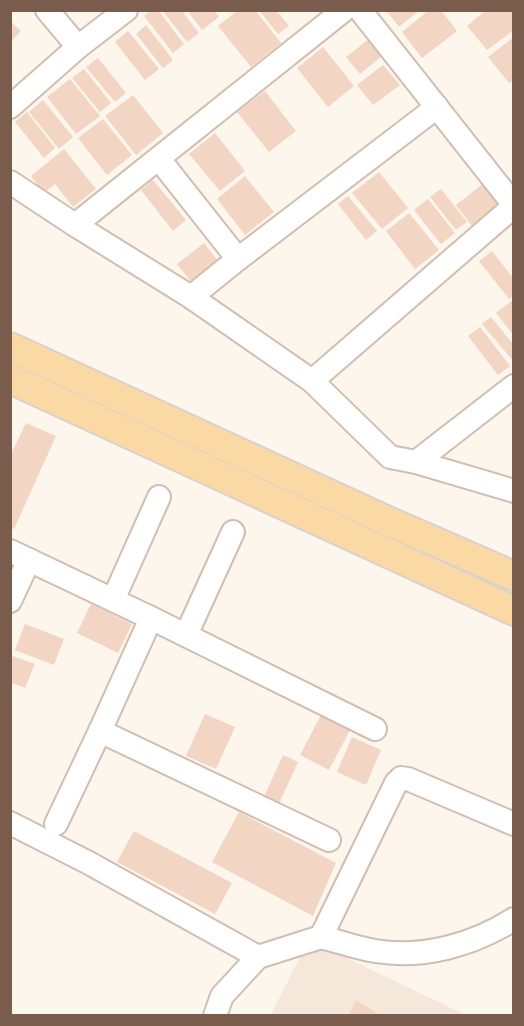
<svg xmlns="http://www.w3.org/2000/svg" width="524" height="1026" font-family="Helvetica,sans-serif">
<rect width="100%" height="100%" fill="#fdf6ec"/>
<!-- residential -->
<path fill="#f5e8da" d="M309,940L466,1015L270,1016Z"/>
<!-- building -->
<g fill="#f3d5c3">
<path d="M152,10H158L184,44L173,53L144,16Z"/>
<path d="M162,10H181L199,33L187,42Z"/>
<path d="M187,10H214L219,17L202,30Z"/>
<path d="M238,10H255L281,43L251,67L218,26Z"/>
<path d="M259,10H276L289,26L278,34Z"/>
<path d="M386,10H420L399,27Z"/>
<path d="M429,10H441L457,31L422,58L402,32Z"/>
<path d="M486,10H514V30L487,50L467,26Z"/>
<path d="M10,21L21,31L10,43Z"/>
<path d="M146,25L173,60L163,68L136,34Z"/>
<path d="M128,31L159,69L145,80L115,42Z"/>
<path d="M514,37V80L509,83L488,57Z"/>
<path d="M369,39L382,56L360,74L346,57Z"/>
<path d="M323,47L354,86L328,107L297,68Z"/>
<path d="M98,58L126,93L115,102L86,67Z"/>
<path d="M383,65L400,85L373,105L357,85Z"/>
<path d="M84,69L111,103L100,112L72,78Z"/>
<path d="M70,79L100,116L76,134L47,97Z"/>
<path d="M265,91L296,131L269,152L237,112Z"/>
<path d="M133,95L163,133L136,155L105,116Z"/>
<path d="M43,100L73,137L59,149L29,112Z"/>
<path d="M27,112L55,148L44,158L15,122Z"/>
<path d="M103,119L132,155L107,175L78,138Z"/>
<path d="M215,133L245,171L220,191L189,154Z"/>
<path d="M64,149L96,189L73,207L55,184L44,193L31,176Z"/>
<path d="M379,172L408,208L382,229L352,193Z"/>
<path d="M245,176L274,212L245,235L217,199Z"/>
<path d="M153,180L186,220L173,231L141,190Z"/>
<path d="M484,183L500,204L472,226L456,205Z"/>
<path d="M441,189L467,222L456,230L430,197Z"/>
<path d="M348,196L377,231L366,240L338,204Z"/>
<path d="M428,199L455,233L441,244L414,210Z"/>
<path d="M409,213L439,250L415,269L386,231Z"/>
<path d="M204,243L219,262L192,283L177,264Z"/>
<path d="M492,251L514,279V295L509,299L479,261Z"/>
<path d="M514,299V336L496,313Z"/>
<path d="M491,317L514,345V362L482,324Z"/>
<path d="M480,327L510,366L498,375L468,336Z"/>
<path d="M26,423L56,436L14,529L10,528V456Z"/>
<path d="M91,604L132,624L118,653L77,633Z"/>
<path d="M25,624L64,639L54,665L15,650Z"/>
<path d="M10,655L35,664L25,688L10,682Z"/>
<path d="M205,714L235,727L216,769L186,756Z"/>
<path d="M321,715L350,730L329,770L300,755Z"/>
<path d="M352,737L381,750L366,785L337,772Z"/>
<path d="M283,755L298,762L277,808L262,801Z"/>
<path d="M239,812L336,863L313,916L212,862Z"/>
<path d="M134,831L232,883L215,914L117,862Z"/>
<path d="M356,1000L382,1016H348Z"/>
</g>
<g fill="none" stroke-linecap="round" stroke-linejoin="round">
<defs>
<g id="minor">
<path d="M47,10L78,47"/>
<path d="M360,10L514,205"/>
<path d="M10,107L78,47L126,10"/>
<path d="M159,159L238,259L437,107"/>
<path d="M10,182L75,225L344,10"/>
<path d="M75,225L191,297L312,381L390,457L416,462L514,491"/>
<path d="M191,297L238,259"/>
<path d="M312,381L514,206"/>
<path d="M416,462L514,386"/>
<path d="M10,551L151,618L375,729"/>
<path d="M113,600L159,497"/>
<path d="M10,601L29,560"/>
<path d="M151,618L100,731L329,840"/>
<path d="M186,635L233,532"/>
<path d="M10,823L89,863L258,957"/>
<path d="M56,824L100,731"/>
<path d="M321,937C338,941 357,948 375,951C423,959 473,945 514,919"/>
<path d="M215,1016L222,996L258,957L321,937L396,783L401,778L408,779L514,824"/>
</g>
<g id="major">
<path d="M10,347L390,522L514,576"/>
<path d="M10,379L514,611"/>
</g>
</defs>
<!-- minor casing -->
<use href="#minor" stroke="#d1beb0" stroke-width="26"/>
<!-- major casing -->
<use href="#major" stroke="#dad1cd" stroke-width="32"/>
<!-- minor -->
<use href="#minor" stroke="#fff" stroke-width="22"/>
<!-- major -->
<use href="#major" stroke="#fbd9a5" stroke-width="28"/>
</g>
<!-- border -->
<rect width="524" height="1026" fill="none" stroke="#7a5c4d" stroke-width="24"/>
</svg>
